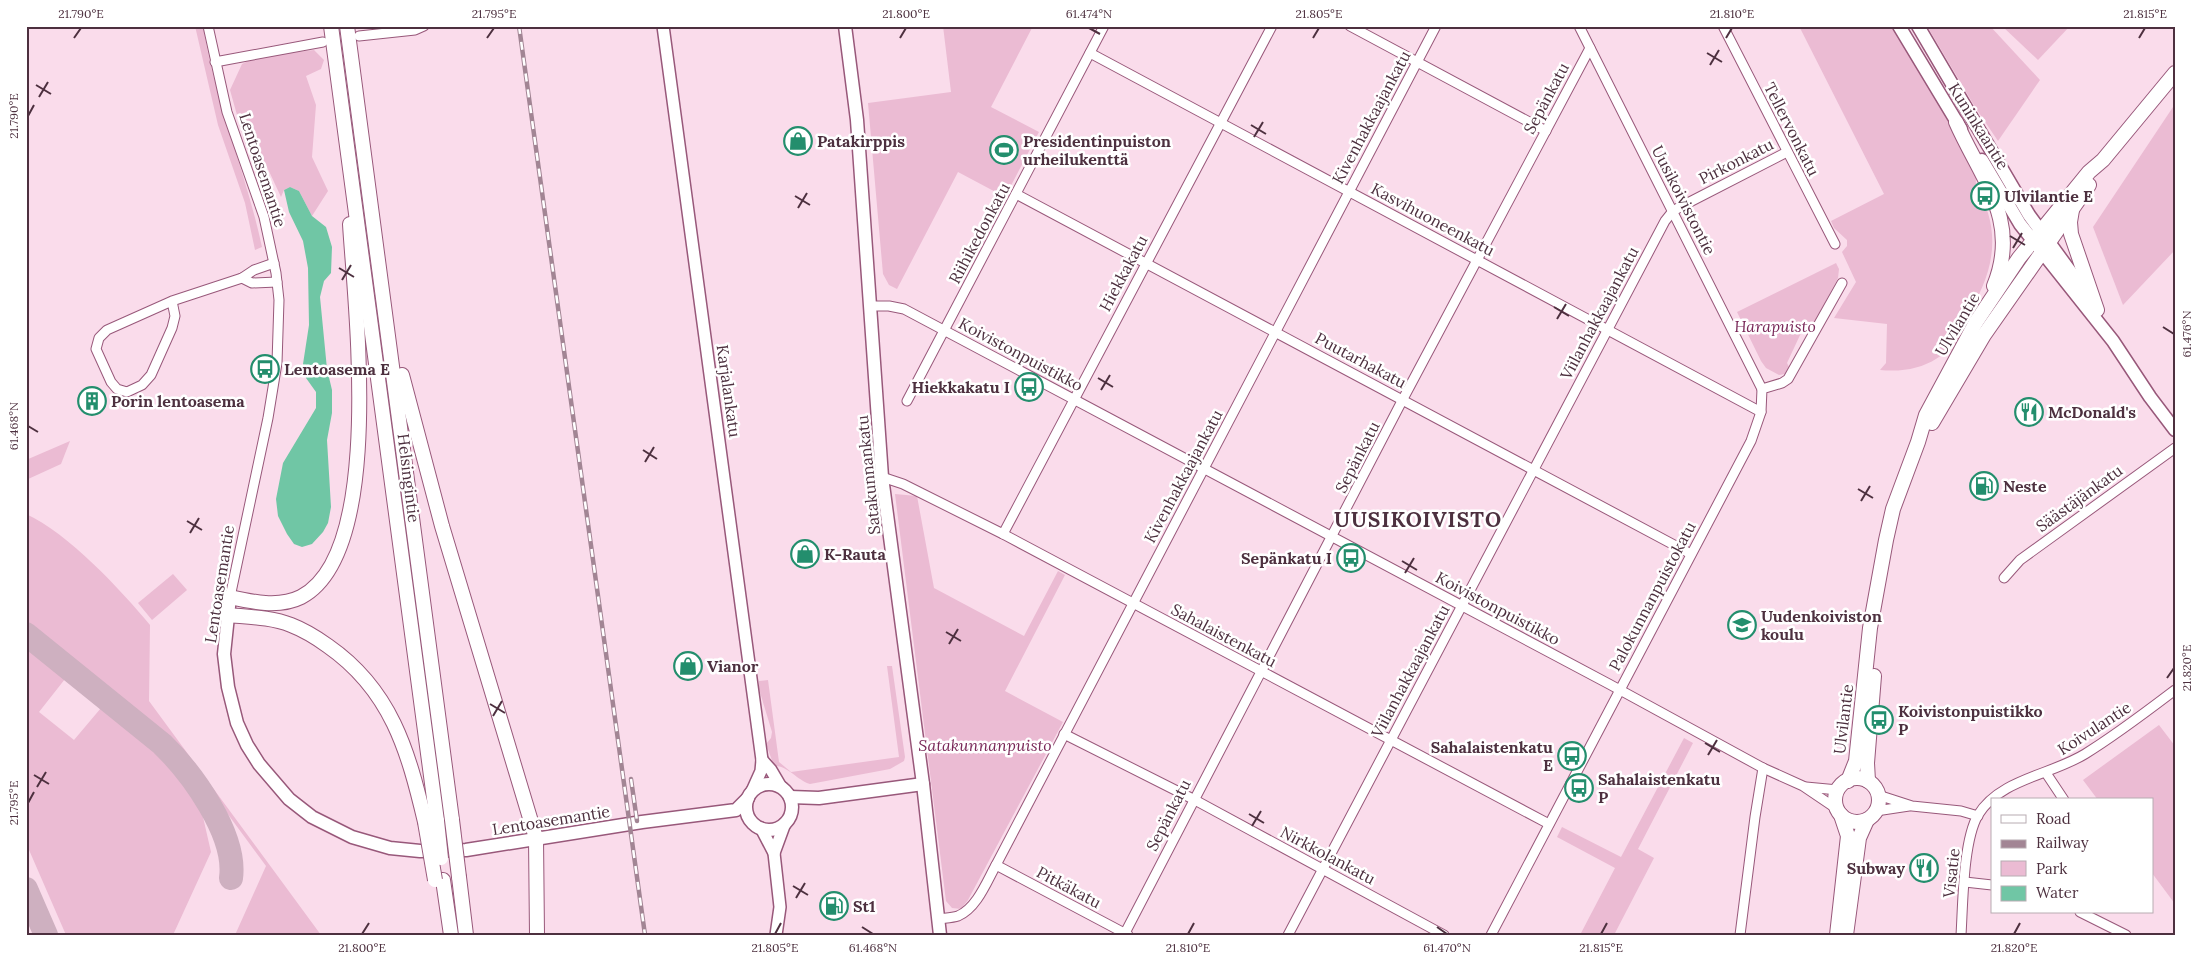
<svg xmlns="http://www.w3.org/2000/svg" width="2201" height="961" font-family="Lora,serif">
<rect width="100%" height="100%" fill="#fadceb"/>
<!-- green -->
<g fill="#ebbbd3">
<path d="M195,26H203C215,102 246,172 262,247L255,250L245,203L218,125Z"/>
<path d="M943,26H1033L991,107L1039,132L1005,197L958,172L897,289L889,285L883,274L868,103L951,92Z"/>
<path d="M1799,26H1892L1971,160L1977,174C1972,189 1984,200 1988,213C2000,253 1985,287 1965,320L1969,323C1949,358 1921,374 1880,370L1886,363L1887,324L1834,318L1856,282L1842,252L1847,246V240L1834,228L1831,221L1884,194Z"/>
<path d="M1927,26H1990L2040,80L1998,141L1975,107Z"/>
<path d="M2002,26H2070L2038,60Z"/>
<path d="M314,50L324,60L321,69L306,76L316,105L312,157L328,191L312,216L299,191L290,187L284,190L281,197L267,167H256L244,140L230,90L242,64L256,57Z"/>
<path d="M2175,104V250L2123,305L2093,227Z"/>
<path d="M1836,263L1839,269L1838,278L1815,321L1801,333L1787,363L1790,369L1785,374L1779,375L1766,368L1761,361L1737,312Z"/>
<path d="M70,441L61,464L26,480V460Z"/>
<path d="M895,494L917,496L934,588L1024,636L1058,571L1065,575L1005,691L1063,722L968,900L961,909L952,908L946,901Z"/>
<path d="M26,514C68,533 120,589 150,625L149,701L321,935H235L266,866L183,753L167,736L26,622Z"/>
<path d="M173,574L187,590L152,620L138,603Z"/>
<path d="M26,648L65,679L39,712L74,740L101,708L155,751L171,767L196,800L203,817L211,852L173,935H66L26,843Z"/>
<path d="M887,666H892L905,757L904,761L890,769L810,784C797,780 787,765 774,766L766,744L771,738L772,732L759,689V681L768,680L779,762L791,772L899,757Z"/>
<path d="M2159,725L2175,746V904L2152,873V800H2098L2083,780Z"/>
<path d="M1684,738L1693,743L1638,849L1654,858L1614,935H1580L1615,868L1557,837L1562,827L1621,857Z"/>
</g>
<!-- water -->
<path fill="#70c6a5" d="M290,187L299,191L312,216L326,227L332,247L331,273L324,281L320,297L327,369L332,390V413L327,440L331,507L328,523L323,532L312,544L302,547L294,544L287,534L278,516L276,499L283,463L316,408V392L306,378L303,364L309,325L308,268L303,241L289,212L284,190Z"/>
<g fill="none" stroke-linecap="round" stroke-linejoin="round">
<!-- taxiway -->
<g stroke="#ceb0c0" stroke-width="24">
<path d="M26,634L162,744C192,773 237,835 231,878"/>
<path d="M26,889L46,935"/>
</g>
<defs>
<g id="minor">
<path d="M208,26L227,112L264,217L276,273L279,300L277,363L268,418L230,597"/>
<path d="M1350,26L1546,131"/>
<path d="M1579,26L1762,389"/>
<path d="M1723,26L1835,244"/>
<path d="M359,36L415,30L424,26"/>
<path d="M1090,53L1761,412"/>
<path d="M215,62L323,42"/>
<path d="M1016,194L1691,554"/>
<path d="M242,278L252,283L277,282"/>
<path d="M172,301L175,316L172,328L151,375L142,385L127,392L117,389L111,382L96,349L99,338L107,330L172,301L242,278L254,270L274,263"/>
<path d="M870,306H889L904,309L1609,684L1763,768L1803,786L1837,809"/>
<path d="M907,401L1104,26"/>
<path d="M882,477L903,484L1003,534L1549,824"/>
<path d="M1003,534L1272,26"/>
<path d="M2004,578L2020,560L2175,448"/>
<path d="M1064,734L1193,799L1444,935"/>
<path d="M2046,773L2064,800"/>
<path d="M1806,787L1838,790"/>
<path d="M1878,795L1912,806L1961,811L1978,816"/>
<path d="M1876,811L1909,806"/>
<path d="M996,865L1128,935"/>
<path d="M1965,882L1992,885"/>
<path d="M2080,912L2126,935"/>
<path d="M938,919C945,918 952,918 958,916C977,908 987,881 996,865L1436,26"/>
<path d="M1125,933L1403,399L1590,48"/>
<path d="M1288,935L1665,221L1673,211L1680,207L1787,152"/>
<path d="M1491,935L1751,441L1761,412L1762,389L1782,383L1788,379L1842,283"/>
<path d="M1740,935L1755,817L1763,768"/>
<path d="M1961,935C1963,903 1963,841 1978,815C2000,779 2051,775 2085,754C2116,735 2146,712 2175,690"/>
</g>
<g id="tertiary">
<path d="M663,26L762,760L761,771L752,791"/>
<path d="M762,760L771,770L781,787"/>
<path d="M761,828L774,853L780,907L776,935"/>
<path d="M774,853L785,823"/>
</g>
<g id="secondary">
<path d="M845,26L857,120L882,477L923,784L940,935"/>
<path d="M1899,26L1961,129"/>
<path d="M1918,26L2029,215L2089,297"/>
<path d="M1982,160L2020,224L2113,341L2150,397L2175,430"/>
<path d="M230,597L224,654L228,687L237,723L247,745L259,764L289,799L312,817L352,837L390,848L420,851L466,850L642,822L736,810L748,798"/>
<circle cx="769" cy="807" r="23"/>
<path d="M790,797L819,798L923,784"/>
</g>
<g id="primary">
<path d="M1956,122C1981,179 2021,220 1994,286"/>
<path d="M2072,210L2070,222L2071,234L2097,310"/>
<path d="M1932,423L1984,335L2089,185"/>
<circle cx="1857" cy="800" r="22"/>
<path d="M1848,781L1856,761L1870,628L1886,540L1893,509L1918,442L1926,415L1976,322L2019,258L2089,172L2103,160L2175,73"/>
<path d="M1868,781L1867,763L1874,676"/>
<path d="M1837,935L1848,836L1841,815"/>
<path d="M1846,935L1859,838L1867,820"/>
</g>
<g id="trunk">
<path d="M331,26L437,821"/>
<path d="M347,26L452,820"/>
<path d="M402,375L442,526L536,838L537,935"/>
<path d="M230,597C252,602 279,608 301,597C385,553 355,307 350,224"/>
<path d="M227,615C248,617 271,617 291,625C304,630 317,638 328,646C391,690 408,750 425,822"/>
<path d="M459,877L466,935"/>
<path d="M443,880L451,935"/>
</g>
</defs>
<!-- minor casing -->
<use href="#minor" stroke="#98587a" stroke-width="11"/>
<!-- tertiary casing -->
<use href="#tertiary" stroke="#98587a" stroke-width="14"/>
<!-- secondary casing -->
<use href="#secondary" stroke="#98587a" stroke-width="15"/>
<!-- primary casing -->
<use href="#primary" stroke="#98587a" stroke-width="16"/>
<!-- trunk casing -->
<use href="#trunk" stroke="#98587a" stroke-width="16"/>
<!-- minor -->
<use href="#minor" stroke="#fff" stroke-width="9"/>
<!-- tertiary -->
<use href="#tertiary" stroke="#fff" stroke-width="11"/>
<!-- secondary -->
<use href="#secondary" stroke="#fff" stroke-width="12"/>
<!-- primary -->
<use href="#primary" stroke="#fff" stroke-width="14"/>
<!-- trunk -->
<use href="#trunk" stroke="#fff" stroke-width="14"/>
<defs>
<g id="rail">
<path d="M519,26L645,935"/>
<path d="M631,779L637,821"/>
</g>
</defs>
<!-- rail casing -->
<use href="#rail" stroke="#a28594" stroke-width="4.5"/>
<!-- rail -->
<use href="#rail" stroke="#fff" stroke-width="2.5" stroke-dasharray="8" stroke-linecap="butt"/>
<defs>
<g id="trunk-bridge">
<path d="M452,820L459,877"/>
<path d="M437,821L441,858"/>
<path d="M425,822L435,880"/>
</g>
</defs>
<!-- trunk-bridge casing -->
<use href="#trunk-bridge" stroke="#98587a" stroke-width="16" stroke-linecap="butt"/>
<!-- trunk-bridge -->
<use href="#trunk-bridge" stroke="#fff" stroke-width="14"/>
</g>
<!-- ticks -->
<path fill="none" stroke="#4d303f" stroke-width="2" d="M1089,28L1100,34M74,38L81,28M487,38L494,28M900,38L906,28M1313,38L1319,28M1726,38L1732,28M2139,38L2145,28M1707,53L1722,62M1710,65L1719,50M36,85L51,94M39,97L48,82M28,116L34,105M1251,125L1266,134M1254,137L1263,122M795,196L810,205M798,208L807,193M2010,236L2025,245M2013,248L2022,233M339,268L354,277M342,280L351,265M1554,307L1569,316M1557,319L1566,304M2163,327L2174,334M1098,378L1113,387M1101,390L1110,375M28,426L38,432M643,450L657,459M645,462L654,447M1858,489L1873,498M1861,501L1870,486M187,521L202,530M190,533L199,518M1402,561L1417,570M1405,573L1414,558M946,632L961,641M949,644L958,629M2167,678L2174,668M490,704L505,713M493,716L502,701M1705,743L1720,752M1708,755L1717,740M34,775L49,784M37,787L46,772M28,803L34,792M1249,814L1264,823M1252,826L1261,811M793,886L808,895M796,898L805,883M862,927L873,934M1437,927L1447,934M362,934L369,923M775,934L781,923M1188,934L1194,923M1601,934L1607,923M2014,934L2020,923"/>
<!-- icons -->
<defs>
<symbol id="shop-ring" viewBox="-11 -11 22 22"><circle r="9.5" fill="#fff" stroke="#238e6d" stroke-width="1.5"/><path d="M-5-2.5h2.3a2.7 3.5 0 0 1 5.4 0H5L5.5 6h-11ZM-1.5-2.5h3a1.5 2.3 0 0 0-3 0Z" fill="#238e6d"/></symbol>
<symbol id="stadium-ring" viewBox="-11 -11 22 22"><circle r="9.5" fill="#fff" stroke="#238e6d" stroke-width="1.5"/><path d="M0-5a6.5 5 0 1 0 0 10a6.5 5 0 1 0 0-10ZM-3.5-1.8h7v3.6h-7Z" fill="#238e6d"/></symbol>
<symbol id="bus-ring" viewBox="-11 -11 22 22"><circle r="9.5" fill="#fff" stroke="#238e6d" stroke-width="1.5"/><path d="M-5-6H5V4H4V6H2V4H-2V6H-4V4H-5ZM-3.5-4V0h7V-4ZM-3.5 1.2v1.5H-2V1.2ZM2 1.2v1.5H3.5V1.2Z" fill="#238e6d"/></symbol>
<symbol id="building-ring" viewBox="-11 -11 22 22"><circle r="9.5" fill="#fff" stroke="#238e6d" stroke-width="1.5"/><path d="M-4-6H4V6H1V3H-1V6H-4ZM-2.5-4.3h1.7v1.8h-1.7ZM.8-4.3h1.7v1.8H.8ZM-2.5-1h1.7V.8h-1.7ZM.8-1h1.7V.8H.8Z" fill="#238e6d"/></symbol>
<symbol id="restaurant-ring" viewBox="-11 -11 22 22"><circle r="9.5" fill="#fff" stroke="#238e6d" stroke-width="1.5"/><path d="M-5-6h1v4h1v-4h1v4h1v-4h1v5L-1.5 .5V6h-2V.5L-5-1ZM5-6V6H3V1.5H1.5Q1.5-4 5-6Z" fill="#238e6d"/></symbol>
<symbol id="fuel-ring" viewBox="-11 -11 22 22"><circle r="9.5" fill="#fff" stroke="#238e6d" stroke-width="1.5"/><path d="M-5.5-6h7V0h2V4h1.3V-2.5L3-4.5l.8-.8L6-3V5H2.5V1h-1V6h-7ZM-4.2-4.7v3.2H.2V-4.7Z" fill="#238e6d"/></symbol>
<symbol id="school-ring" viewBox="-11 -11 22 22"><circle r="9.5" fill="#fff" stroke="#238e6d" stroke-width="1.5"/><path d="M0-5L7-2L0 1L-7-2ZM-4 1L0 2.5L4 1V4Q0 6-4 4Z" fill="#238e6d"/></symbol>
</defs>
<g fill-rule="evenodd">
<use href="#shop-ring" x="782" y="125" width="32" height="32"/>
<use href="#stadium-ring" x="988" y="134" width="32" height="32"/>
<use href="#bus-ring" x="1969" y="180" width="32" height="32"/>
<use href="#bus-ring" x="249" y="353" width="32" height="32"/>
<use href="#bus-ring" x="1013" y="371" width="32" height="32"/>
<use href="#building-ring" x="76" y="385" width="32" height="32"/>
<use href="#restaurant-ring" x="2013" y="396" width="32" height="32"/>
<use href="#fuel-ring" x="1968" y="470" width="32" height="32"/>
<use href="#shop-ring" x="789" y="538" width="32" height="32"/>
<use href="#bus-ring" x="1335" y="542" width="32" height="32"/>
<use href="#school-ring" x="1726" y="609" width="32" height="32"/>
<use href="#shop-ring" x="672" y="650" width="32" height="32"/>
<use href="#bus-ring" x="1863" y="704" width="32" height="32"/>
<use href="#bus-ring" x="1556" y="740" width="32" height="32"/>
<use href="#bus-ring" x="1563" y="772" width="32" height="32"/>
<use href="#restaurant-ring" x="1908" y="852" width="32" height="32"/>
<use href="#fuel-ring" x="818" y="890" width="32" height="32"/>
</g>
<g text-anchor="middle" stroke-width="5" stroke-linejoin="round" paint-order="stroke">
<!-- street labels -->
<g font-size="16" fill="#4d303f" stroke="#fff">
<text transform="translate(1546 98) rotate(-62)" y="6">Sepänkatu</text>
<text transform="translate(1371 117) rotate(-62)" y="6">Kivenhakkaajankatu</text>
<text transform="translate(1979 126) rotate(58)" y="6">Kuninkaantie</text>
<text transform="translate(1792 129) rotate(63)" y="6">Tellervonkatu</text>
<text transform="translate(1736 161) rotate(-27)" y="6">Pirkonkatu</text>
<text transform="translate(263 170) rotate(72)" y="6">Lentoasemantie</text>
<text transform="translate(1684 200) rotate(63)" y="6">Uusikoivistontie</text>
<text transform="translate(1433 219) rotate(28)" y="6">Kasvihuoneenkatu</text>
<text transform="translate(979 233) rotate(-62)" y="6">Riihikedonkatu</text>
<text transform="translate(1123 273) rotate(-62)" y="6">Hiekkakatu</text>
<text transform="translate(1599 313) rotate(-62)" y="6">Viilanhakkaajankatu</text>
<text transform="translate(1957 324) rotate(-59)" y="6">Ulvilantie</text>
<text transform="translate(1021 354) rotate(28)" y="6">Koivistonpuistikko</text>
<text transform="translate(1361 360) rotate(28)" y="6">Puutarhakatu</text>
<text transform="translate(729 391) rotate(82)" y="6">Karjalankatu</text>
<text transform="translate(1357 457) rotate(-63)" y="6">Sepänkatu</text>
<text transform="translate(868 475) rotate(-96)" y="6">Satakunnankatu</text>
<text transform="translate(1183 476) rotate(-62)" y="6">Kivenhakkaajankatu</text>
<text transform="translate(409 478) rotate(83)" y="6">Helsingintie</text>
<text transform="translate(2079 498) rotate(-36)" y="6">Säästäjänkatu</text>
<text transform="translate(219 584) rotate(-81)" y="6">Lentoasemantie</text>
<text transform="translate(1652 596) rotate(-62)" y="6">Palokunnanpuistokatu</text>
<text transform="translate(1498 608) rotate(28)" y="6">Koivistonpuistikko</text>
<text transform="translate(1224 635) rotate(28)" y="6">Sahalaistenkatu</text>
<text transform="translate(1410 671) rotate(-62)" y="6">Viilanhakkaajankatu</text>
<text transform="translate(1843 719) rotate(-83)" y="6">Ulvilantie</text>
<text transform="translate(2094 728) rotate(-33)" y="6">Koivulantie</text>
<text transform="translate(1168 815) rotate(-63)" y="6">Sepänkatu</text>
<text transform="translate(551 820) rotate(-9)" y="6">Lentoasemantie</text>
<text transform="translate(1328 855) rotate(28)" y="6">Nirkkolankatu</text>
<text transform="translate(1951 873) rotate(-84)" y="6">Visatie</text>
<text transform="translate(1069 887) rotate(28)" y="6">Pitkäkatu</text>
</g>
<!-- poi labels -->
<g font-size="16" font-weight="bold" fill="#4d303f" stroke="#fff" text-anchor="start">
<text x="817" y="147">Patakirppis</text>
<text x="1023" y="147">Presidentinpuiston<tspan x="1023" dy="18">urheilukenttä</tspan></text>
<text x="2004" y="202">Ulvilantie E</text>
<text x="284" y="375">Lentoasema E</text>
<text x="1010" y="393" text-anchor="end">Hiekkakatu I</text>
<text x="111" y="407">Porin lentoasema</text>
<text x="2048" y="418">McDonald's</text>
<text x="2003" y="492">Neste</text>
<text x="824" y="560">K-Rauta</text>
<text x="1332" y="564" text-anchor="end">Sepänkatu I</text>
<text x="1761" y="622">Uudenkoiviston<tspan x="1761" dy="18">koulu</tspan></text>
<text x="707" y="672">Vianor</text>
<text x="1898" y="717">Koivistonpuistikko<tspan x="1898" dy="18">P</tspan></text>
<text x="1553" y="753" text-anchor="end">Sahalaistenkatu<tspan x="1553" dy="18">E</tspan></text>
<text x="1598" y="785">Sahalaistenkatu<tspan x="1598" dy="18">P</tspan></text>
<text x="1905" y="874" text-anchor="end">Subway</text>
<text x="853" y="912">St1</text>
</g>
<!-- park labels -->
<g font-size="16" font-style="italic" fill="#792758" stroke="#fff">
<text x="1775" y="332">Harapuisto</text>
<text x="985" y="751">Satakunnanpuisto</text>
</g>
<!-- district labels -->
<g font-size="21" font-weight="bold" letter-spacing="1" fill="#4d303f" stroke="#fff">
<text x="1418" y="527">UUSIKOIVISTO</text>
</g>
</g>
<!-- border -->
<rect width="2201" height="961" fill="none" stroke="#ffffff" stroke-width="55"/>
<!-- legend -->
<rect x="1991" y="798" width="162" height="115" fill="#ffffff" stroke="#b8acb2"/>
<rect x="2001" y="815" width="25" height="8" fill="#ffffff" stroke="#b8acb2"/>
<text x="2036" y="824" font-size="15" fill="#4d303f">Road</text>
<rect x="2001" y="840" width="25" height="8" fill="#a28594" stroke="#b8acb2"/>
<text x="2036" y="848" font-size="15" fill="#4d303f">Railway</text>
<rect x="2001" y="861" width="25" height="15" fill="#ebbbd3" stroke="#b8acb2"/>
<text x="2036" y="874" font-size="15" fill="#4d303f">Park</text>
<rect x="2001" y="886" width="25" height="15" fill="#70c6a5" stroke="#b8acb2"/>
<text x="2036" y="898" font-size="15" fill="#4d303f">Water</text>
<rect x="28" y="28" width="2146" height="906" fill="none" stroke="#4d303f" stroke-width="2"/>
<g font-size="12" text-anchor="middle" fill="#4d303f">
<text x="81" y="18">21.790°E</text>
<text x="494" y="18">21.795°E</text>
<text x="906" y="18">21.800°E</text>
<text x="1089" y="18">61.474°N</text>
<text x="1319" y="18">21.805°E</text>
<text x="1732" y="18">21.810°E</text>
<text x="2145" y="18">21.815°E</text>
<text transform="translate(14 116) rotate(-90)" y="4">21.790°E</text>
<text transform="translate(2187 334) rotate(-90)" y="4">61.476°N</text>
<text transform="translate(14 426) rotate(-90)" y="4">61.468°N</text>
<text transform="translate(2187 668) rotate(-90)" y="4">21.820°E</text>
<text transform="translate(14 803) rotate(-90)" y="4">21.795°E</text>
<text x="362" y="952">21.800°E</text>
<text x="775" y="952">21.805°E</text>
<text x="873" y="952">61.468°N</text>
<text x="1188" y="952">21.810°E</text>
<text x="1447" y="952">61.470°N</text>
<text x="1601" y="952">21.815°E</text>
<text x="2014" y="952">21.820°E</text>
</g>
</svg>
